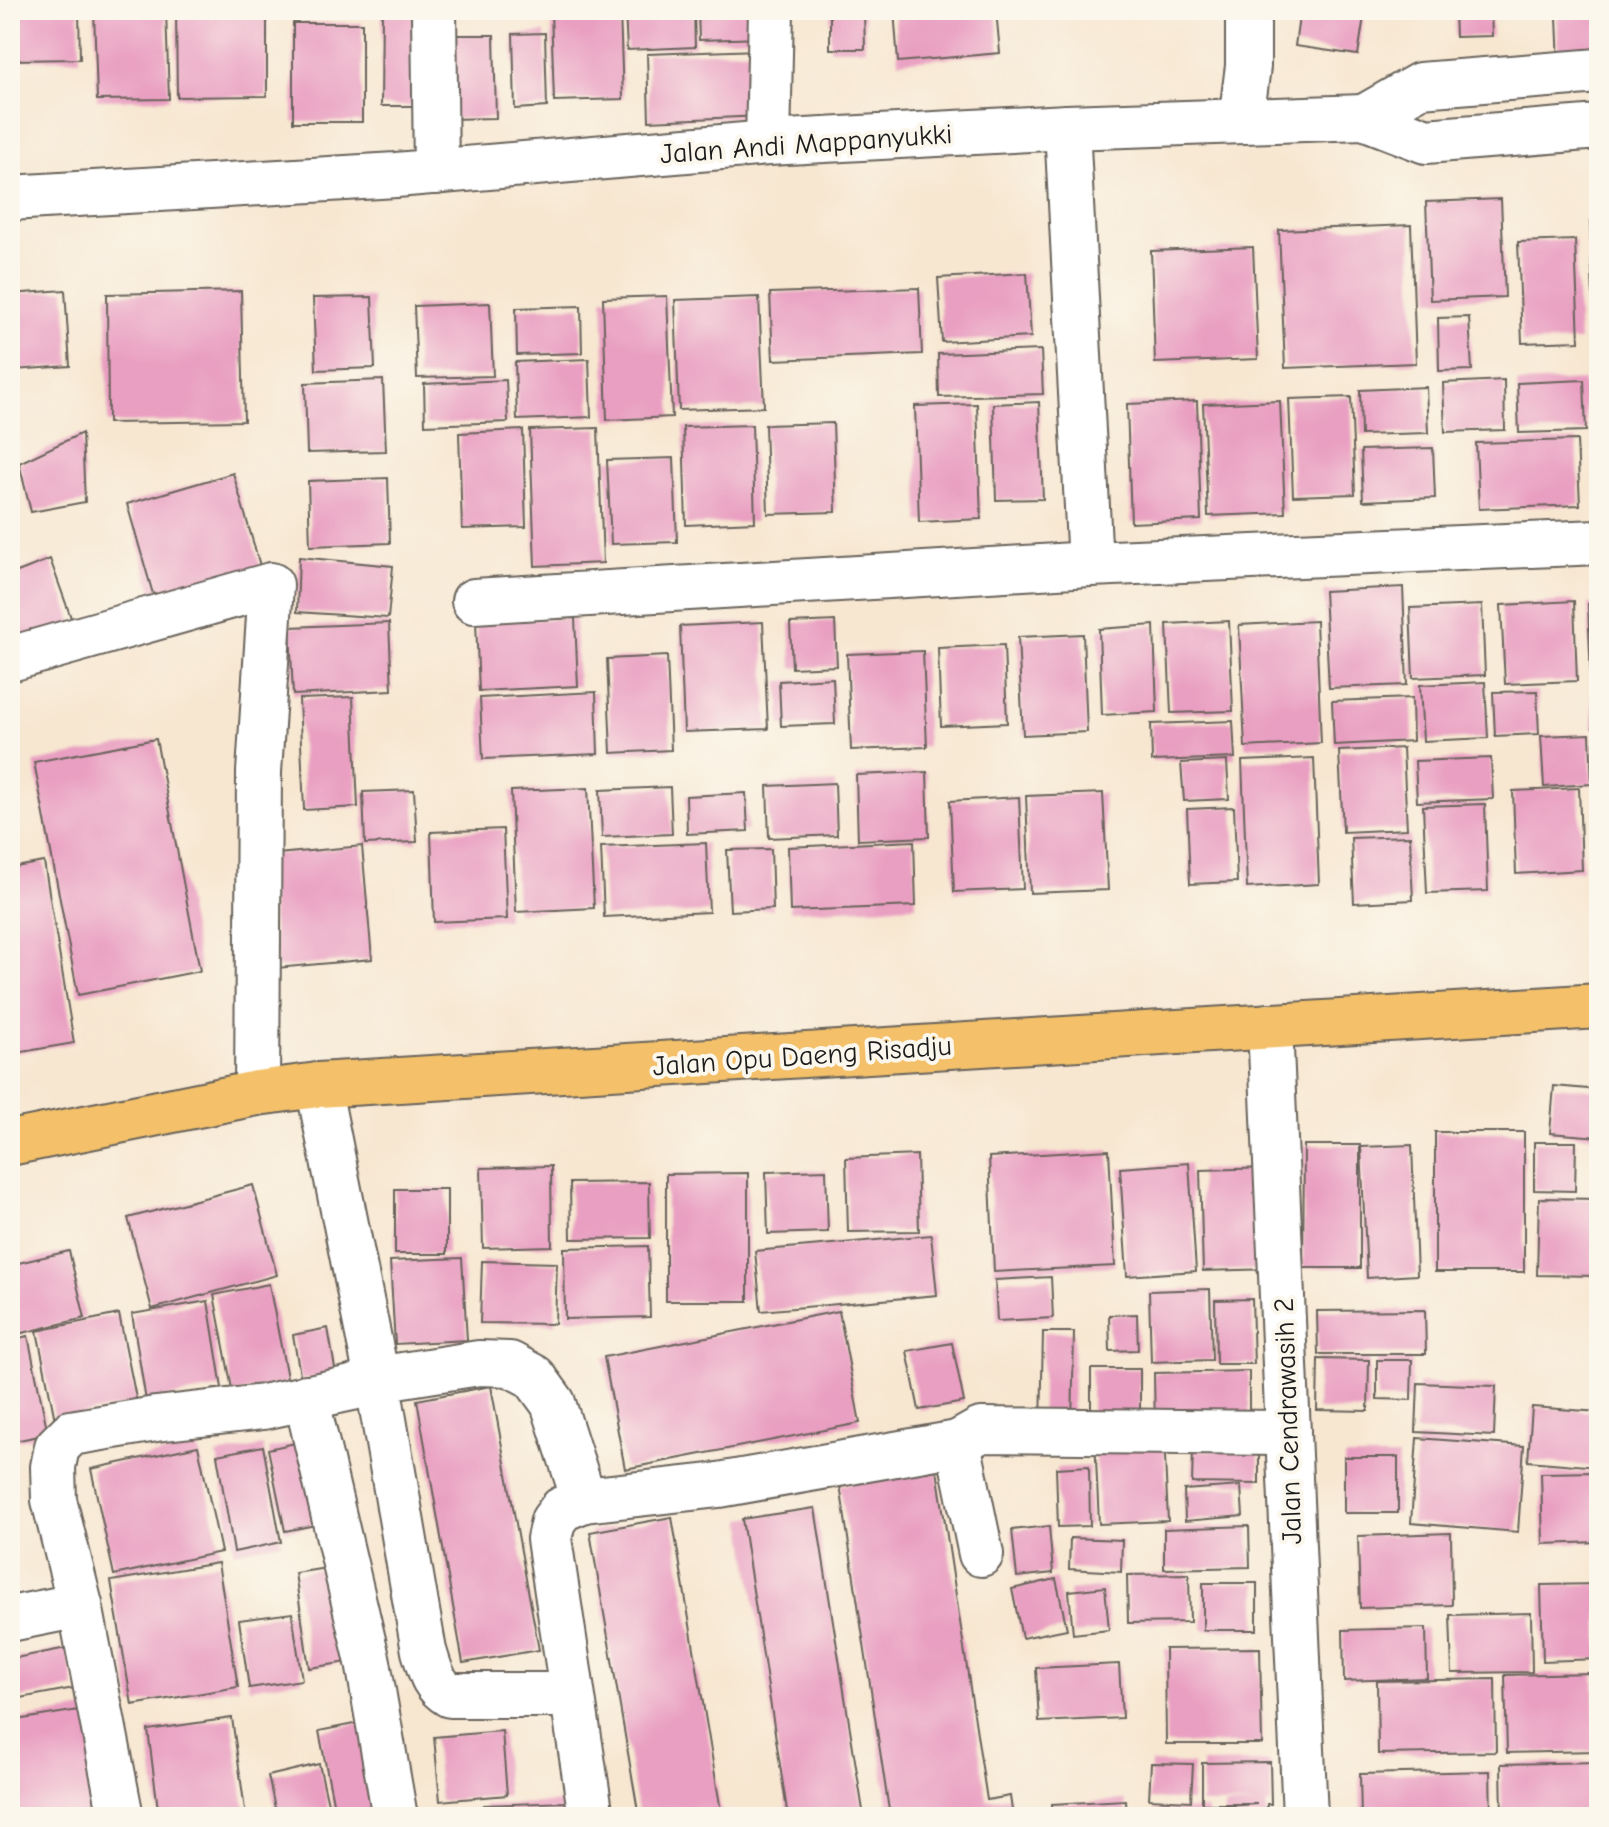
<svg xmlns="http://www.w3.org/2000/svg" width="1609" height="1827" font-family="'Comic Neue',sans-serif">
<rect width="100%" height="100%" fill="#fbf7ec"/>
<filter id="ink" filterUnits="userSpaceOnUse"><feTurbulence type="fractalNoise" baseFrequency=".0125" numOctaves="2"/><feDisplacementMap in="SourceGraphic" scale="16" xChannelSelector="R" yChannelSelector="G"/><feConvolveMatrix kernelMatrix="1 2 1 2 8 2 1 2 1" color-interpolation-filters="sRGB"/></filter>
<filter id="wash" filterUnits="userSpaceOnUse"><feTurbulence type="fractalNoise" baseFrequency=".006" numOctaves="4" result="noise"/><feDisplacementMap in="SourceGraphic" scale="32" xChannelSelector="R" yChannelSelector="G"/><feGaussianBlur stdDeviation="1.8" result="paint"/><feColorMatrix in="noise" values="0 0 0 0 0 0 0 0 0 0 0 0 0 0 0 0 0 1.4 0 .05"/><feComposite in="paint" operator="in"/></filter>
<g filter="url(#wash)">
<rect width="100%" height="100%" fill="#f7e7d1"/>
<g id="blocks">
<!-- building -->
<g fill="#e99fc1">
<path d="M10,10H79L80,59L10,60Z"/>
<path d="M94,10H166L169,99L97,100Z"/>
<path d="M176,10H267V96L177,97Z"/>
<path d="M382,10H428L427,106H381Z"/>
<path d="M551,10H620L623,99L554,101Z"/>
<path d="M625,10H694L695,47L627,50Z"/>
<path d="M698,10H763L764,38L699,40Z"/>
<path d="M830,10H864L865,49H830Z"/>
<path d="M894,10H996L1000,53L898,62Z"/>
<path d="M1300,10H1365L1358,55L1295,46Z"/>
<path d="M1454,10H1491L1492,36L1455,37Z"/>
<path d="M1599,15V63L1559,66L1557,17Z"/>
<rect x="293" y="23" width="69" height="99"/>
<path d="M545,33L547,107L515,109L513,34Z"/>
<path d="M446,35H494L496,118L447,119Z"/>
<path d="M759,50L762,116L649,121L647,54Z"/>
<path d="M1501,199L1505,297L1430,300L1426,202Z"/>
<path d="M1590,221H1599V368H1596Z"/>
<path d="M1411,225L1416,363L1285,368L1279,230Z"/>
<path d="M1575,240L1579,341L1522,343L1518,242Z"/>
<path d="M1253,247L1258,359L1155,363L1151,251Z"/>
<path d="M1027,273L1031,337L942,342L938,278Z"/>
<path d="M919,288L922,354L773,360L770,293Z"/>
<path d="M65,290L70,366L14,370L10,294Z"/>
<path d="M241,291L244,421L108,423L107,294Z"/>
<path d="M667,296L672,417L607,420L603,298Z"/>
<path d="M372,297L375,368L316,370L313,298Z"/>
<path d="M759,297L764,407L679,410L675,300Z"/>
<path d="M490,303L493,376L417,378L414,306Z"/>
<path d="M581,306L582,353L517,355L516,308Z"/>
<path d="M1469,317L1472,370L1439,371L1438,318Z"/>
<path d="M1041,350L1043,394L939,397L938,354Z"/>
<path d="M589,359L591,417L517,420L515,362Z"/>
<path d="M383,380L386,451L307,453L305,383Z"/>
<path d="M506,380L508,422L425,425L424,384Z"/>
<path d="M1504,380L1505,430L1445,432L1443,383Z"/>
<path d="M1584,380L1586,431L1519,433L1517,383Z"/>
<path d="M1426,387L1428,433L1361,435L1360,390Z"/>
<path d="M1351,397L1355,494L1293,496L1289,399Z"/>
<path d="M1197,401L1201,520L1131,523L1127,404Z"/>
<path d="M1280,401L1285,513L1208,516L1203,404Z"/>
<path d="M1039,402L1043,499L996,500L993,404Z"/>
<path d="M977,404L981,519L919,522L915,406Z"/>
<path d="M833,423L836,512L768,514L765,425Z"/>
<path d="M752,425L755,522L686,525L683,427Z"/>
<path d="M598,428L603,563L535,566L530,430Z"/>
<path d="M523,430L526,527L462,529L459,433Z"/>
<path d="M82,433L85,502L31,512L19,463Z"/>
<path d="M1577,440L1580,505L1479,509L1476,443Z"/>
<path d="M1433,448L1435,498L1363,501L1361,450Z"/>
<path d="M674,458L677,542L611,544L607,460Z"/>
<path d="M233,473L263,576L157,608L127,504Z"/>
<path d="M388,478L390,543L310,546L308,481Z"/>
<path d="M299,557L393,566L388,618L297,612Z"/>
<path d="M50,559L75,629L10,653V575Z"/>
<path d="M1403,587L1407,685L1329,688L1324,591Z"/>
<path d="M1574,601L1577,681L1505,684L1501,605Z"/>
<path d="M1599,603V728H1593L1588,604Z"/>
<path d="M1482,605L1485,675L1413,678L1410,608Z"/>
<path d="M575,618L578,686L479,691L476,622Z"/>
<path d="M835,621L837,666L792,668L790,623Z"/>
<path d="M1229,621L1233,711L1171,713L1167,624Z"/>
<path d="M1316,621L1321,743L1245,747L1239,625Z"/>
<path d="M763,622L768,729L684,732L680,626Z"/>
<path d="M389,623L392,690L293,695L290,627Z"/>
<path d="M1154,625L1157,712L1102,715L1099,629Z"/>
<path d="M1083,634L1087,732L1023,735L1018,637Z"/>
<path d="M1004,645L1007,723L941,726L938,648Z"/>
<path d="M923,651L927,747L851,750L847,654Z"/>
<path d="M667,656L671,750L611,753L607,659Z"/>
<path d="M833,678L835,724L781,726L779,681Z"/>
<path d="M1485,682L1488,738L1423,741L1420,685Z"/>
<path d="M1537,691L1539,734L1495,736L1493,692Z"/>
<path d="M596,692L598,754L483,759L480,698Z"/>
<path d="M353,697L358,807L304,810L299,699Z"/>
<path d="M1412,698L1413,741L1334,745L1332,701Z"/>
<path d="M1233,721L1235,758L1152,761L1151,724Z"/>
<path d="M1590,734L1592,784L1544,787L1541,736Z"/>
<path d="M156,739L200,971L78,995L34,762Z"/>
<path d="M1594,743H1599V801H1596Z"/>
<path d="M1403,748L1407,829L1343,832L1339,751Z"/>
<path d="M1314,758L1319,884L1247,888L1242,761Z"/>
<path d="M1491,758L1493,799L1417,802L1415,761Z"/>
<path d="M1227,761L1229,799L1184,801L1181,763Z"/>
<path d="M927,772L929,837L858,840L856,775Z"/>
<path d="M835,783L837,835L769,838L767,786Z"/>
<path d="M670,787L672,834L602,837L600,790Z"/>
<path d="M588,788L594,908L516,912L511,791Z"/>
<path d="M1579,788L1582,870L1516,874L1513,791Z"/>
<path d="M414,790L417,842L365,844L363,792Z"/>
<path d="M746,793L748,831L687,834L686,796Z"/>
<path d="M1103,793L1108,890L1030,893L1026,796Z"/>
<path d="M1019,797L1023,889L954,892L950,801Z"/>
<path d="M1485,804L1488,891L1427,893L1423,806Z"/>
<path d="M1234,807L1237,882L1190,884L1187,809Z"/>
<path d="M503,829L507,919L434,922L431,832Z"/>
<path d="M1410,836L1413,900L1354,903L1351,838Z"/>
<path d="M914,841L916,906L790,911L788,847Z"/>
<path d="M706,843L709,912L604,917L601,847Z"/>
<path d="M362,846L372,959L277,968L267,855Z"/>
<path d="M771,849L773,909L730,911L727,850Z"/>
<path d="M44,862L74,1043L10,1054V868Z"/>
<path d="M1554,1086L1599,1090V1137L1550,1133Z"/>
<rect x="1435" y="1132" width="89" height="140"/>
<path d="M1534,1142H1576L1575,1191L1534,1190Z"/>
<path d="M1304,1145H1360V1268H1303Z"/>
<path d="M1412,1145L1417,1275L1367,1278L1361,1147Z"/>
<path d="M1109,1150L1115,1266L994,1272L989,1157Z"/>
<path d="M917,1155L919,1231L848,1232L846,1158Z"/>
<path d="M1189,1163L1196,1271L1127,1276L1120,1168Z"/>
<path d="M551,1166L552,1246L483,1248L481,1168Z"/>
<path d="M1272,1168L1274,1269L1203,1271L1200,1170Z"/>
<path d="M826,1170L828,1232L768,1234L766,1172Z"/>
<path d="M748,1173V1301H666V1174Z"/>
<path d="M649,1182L650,1238L571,1239L570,1183Z"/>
<path d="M253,1185L277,1275L152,1309L128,1218Z"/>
<rect x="395" y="1189" width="52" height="65"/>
<path d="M1539,1198L1599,1199V1276L1537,1275Z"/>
<path d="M931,1235L937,1295L761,1311L755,1251Z"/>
<path d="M648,1246L650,1317L565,1319L564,1248Z"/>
<path d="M69,1251L85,1318L10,1336V1265Z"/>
<path d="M462,1258L467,1340L395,1344L390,1261Z"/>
<path d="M482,1261L557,1263L555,1324L480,1323Z"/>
<path d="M1051,1277L1053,1318L997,1321L995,1280Z"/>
<path d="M269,1284L288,1383L233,1394L214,1295Z"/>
<path d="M1210,1289L1212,1360L1151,1362L1149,1291Z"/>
<path d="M1252,1299L1254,1364H1216L1215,1300Z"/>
<path d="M208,1301L222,1388L146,1401L132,1314Z"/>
<path d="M1425,1310L1426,1354H1318L1317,1311Z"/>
<path d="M839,1311L860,1423L625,1469L604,1357Z"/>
<path d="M119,1314L137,1403L55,1420L37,1331Z"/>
<path d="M1137,1314L1138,1350L1110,1351L1109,1315Z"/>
<path d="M328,1328L336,1374L301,1380L293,1335Z"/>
<path d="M1043,1332H1074L1072,1429L1041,1428Z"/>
<path d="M28,1336L48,1434L10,1442V1340Z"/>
<path d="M952,1343L964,1402L919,1410L907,1351Z"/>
<path d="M1318,1359L1369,1360L1368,1411L1317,1410Z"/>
<path d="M1377,1360H1412L1411,1400L1377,1399Z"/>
<rect x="1091" y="1369" width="49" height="58"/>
<path d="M1249,1371V1429L1155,1430L1154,1373Z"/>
<path d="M1418,1383L1496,1386L1494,1436L1416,1432Z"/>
<path d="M491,1386L539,1650L463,1663L417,1400Z"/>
<path d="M1532,1407L1599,1412V1467L1528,1461Z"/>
<path d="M1164,1435L1168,1521L1099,1524L1095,1438Z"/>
<path d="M1417,1438L1524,1446L1518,1532L1411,1523Z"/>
<path d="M309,1440L326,1523L285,1531L268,1449Z"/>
<path d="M198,1446L221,1552L114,1575L91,1469Z"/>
<path d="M263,1446L281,1542L234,1552L217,1455Z"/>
<path d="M1193,1450L1259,1452V1484L1192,1483Z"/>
<rect x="1344" y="1457" width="54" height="56"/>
<path d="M1089,1466L1090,1526L1058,1527L1056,1468Z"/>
<path d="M937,1470L987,1800L1010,1796L1013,1817H890L840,1485Z"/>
<path d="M1599,1472V1542L1543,1544L1541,1473Z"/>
<path d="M1241,1486L1243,1516L1185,1521L1184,1490Z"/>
<path d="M815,1508L864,1817H788L742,1519Z"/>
<path d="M672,1517L722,1817H639L590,1532Z"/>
<path d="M1049,1526L1053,1573L1017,1577L1012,1530Z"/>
<path d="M1249,1526L1250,1567L1164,1569V1529Z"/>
<path d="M1451,1533L1452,1605L1360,1608L1358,1536Z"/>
<path d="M1070,1538L1122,1540L1121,1572L1069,1569Z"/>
<path d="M218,1563L238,1687L132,1705L111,1581Z"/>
<path d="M333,1567L348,1662L309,1668L295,1573Z"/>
<path d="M1189,1574L1190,1622L1128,1623L1127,1575Z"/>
<path d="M1056,1579L1067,1629L1022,1638L1012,1589Z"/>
<rect x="1203" y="1583" width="54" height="47"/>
<path d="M1599,1584V1659L1543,1661L1541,1585Z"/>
<path d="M1105,1587L1109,1630L1073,1634L1069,1591Z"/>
<path d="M292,1613L302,1680L249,1688L239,1620Z"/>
<path d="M1531,1613L1532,1672L1452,1673L1450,1615Z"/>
<path d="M1426,1628L1427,1678L1344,1681L1343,1630Z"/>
<path d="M67,1648L74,1688L10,1700V1659Z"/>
<path d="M1260,1648L1262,1744H1166L1165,1649Z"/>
<path d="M1119,1664L1122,1718L1039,1722L1036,1668Z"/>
<path d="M1594,1673L1596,1751L1507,1753L1505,1675Z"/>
<path d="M1495,1679L1496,1752L1378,1754L1377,1681Z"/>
<path d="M91,1708L107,1817H10V1721Z"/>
<path d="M232,1718L246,1817H159L148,1730Z"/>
<path d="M364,1722L382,1810L336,1817L319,1731Z"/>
<path d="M502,1731L507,1795L440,1801L434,1737Z"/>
<path d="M1270,1762L1271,1804H1267V1817H1225V1806L1257,1804H1202V1763Z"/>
<path d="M1599,1762V1817H1502L1501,1764Z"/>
<path d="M1151,1763L1193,1764L1191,1801L1149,1799Z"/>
<path d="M319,1764L331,1817H277L268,1776Z"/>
<path d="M1490,1771L1491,1817H1361L1360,1774Z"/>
<path d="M1125,1800L1126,1817H1052V1804Z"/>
<path d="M566,1802L567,1817H485L484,1805Z"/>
<path d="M1207,1809V1817H1154V1810Z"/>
</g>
</g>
</g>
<g filter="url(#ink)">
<use href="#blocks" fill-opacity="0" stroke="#69635b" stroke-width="2"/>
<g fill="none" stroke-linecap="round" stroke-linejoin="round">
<defs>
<g id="minor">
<path d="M434,10L436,172"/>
<path d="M1364,117L1420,85L1599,71"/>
<path d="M1241,121L1248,66V10"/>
<path d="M1067,127L1090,564"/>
<path d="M768,143L771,10"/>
<path d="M10,198L396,175L768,143L1067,127L1364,117L1426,141L1599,127"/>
<path d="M474,601L1090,564L1599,542"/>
<path d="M10,659L271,585L259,772L257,1093"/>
<path d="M1270,1026L1305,1817"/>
<path d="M318,1085L377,1379L424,1651C430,1669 432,1685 450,1695H571"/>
<path d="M306,1397L368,1662L395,1817"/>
<path d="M981,1554L958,1443L981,1430L1288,1433"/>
<path d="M10,1619L80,1605"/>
<path d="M121,1817L80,1605L54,1500L53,1467L57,1447L71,1433L156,1419L263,1407L352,1388L377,1379L479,1363L510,1364L534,1377L553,1403L584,1500"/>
<path d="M591,1817L549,1539L553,1521L562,1509L584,1500L719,1485L958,1443"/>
</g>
<path id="major" d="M10,1143L257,1093L318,1085L1599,1006"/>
</defs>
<!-- minor casing -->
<use href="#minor" stroke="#69635b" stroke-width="48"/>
<!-- major casing -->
<use href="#major" stroke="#69635b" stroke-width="48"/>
<!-- minor -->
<use href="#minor" stroke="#fff" stroke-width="44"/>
<!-- major -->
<use href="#major" stroke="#f4c16a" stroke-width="44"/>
</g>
</g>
<g text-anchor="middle" stroke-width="8" stroke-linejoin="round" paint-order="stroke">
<!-- street labels -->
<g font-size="28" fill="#1c1c1c" stroke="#fbf7ec">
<text transform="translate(806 143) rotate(-4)" y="10">Jalan Andi Mappanyukki</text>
<text transform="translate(802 1055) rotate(-4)" y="10">Jalan Opu Daeng Risadju</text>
<text transform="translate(1287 1421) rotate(-92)" y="10">Jalan Cendrawasih 2</text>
</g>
</g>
<!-- margin -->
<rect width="1609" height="1827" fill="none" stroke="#fbf7ec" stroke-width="40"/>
</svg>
